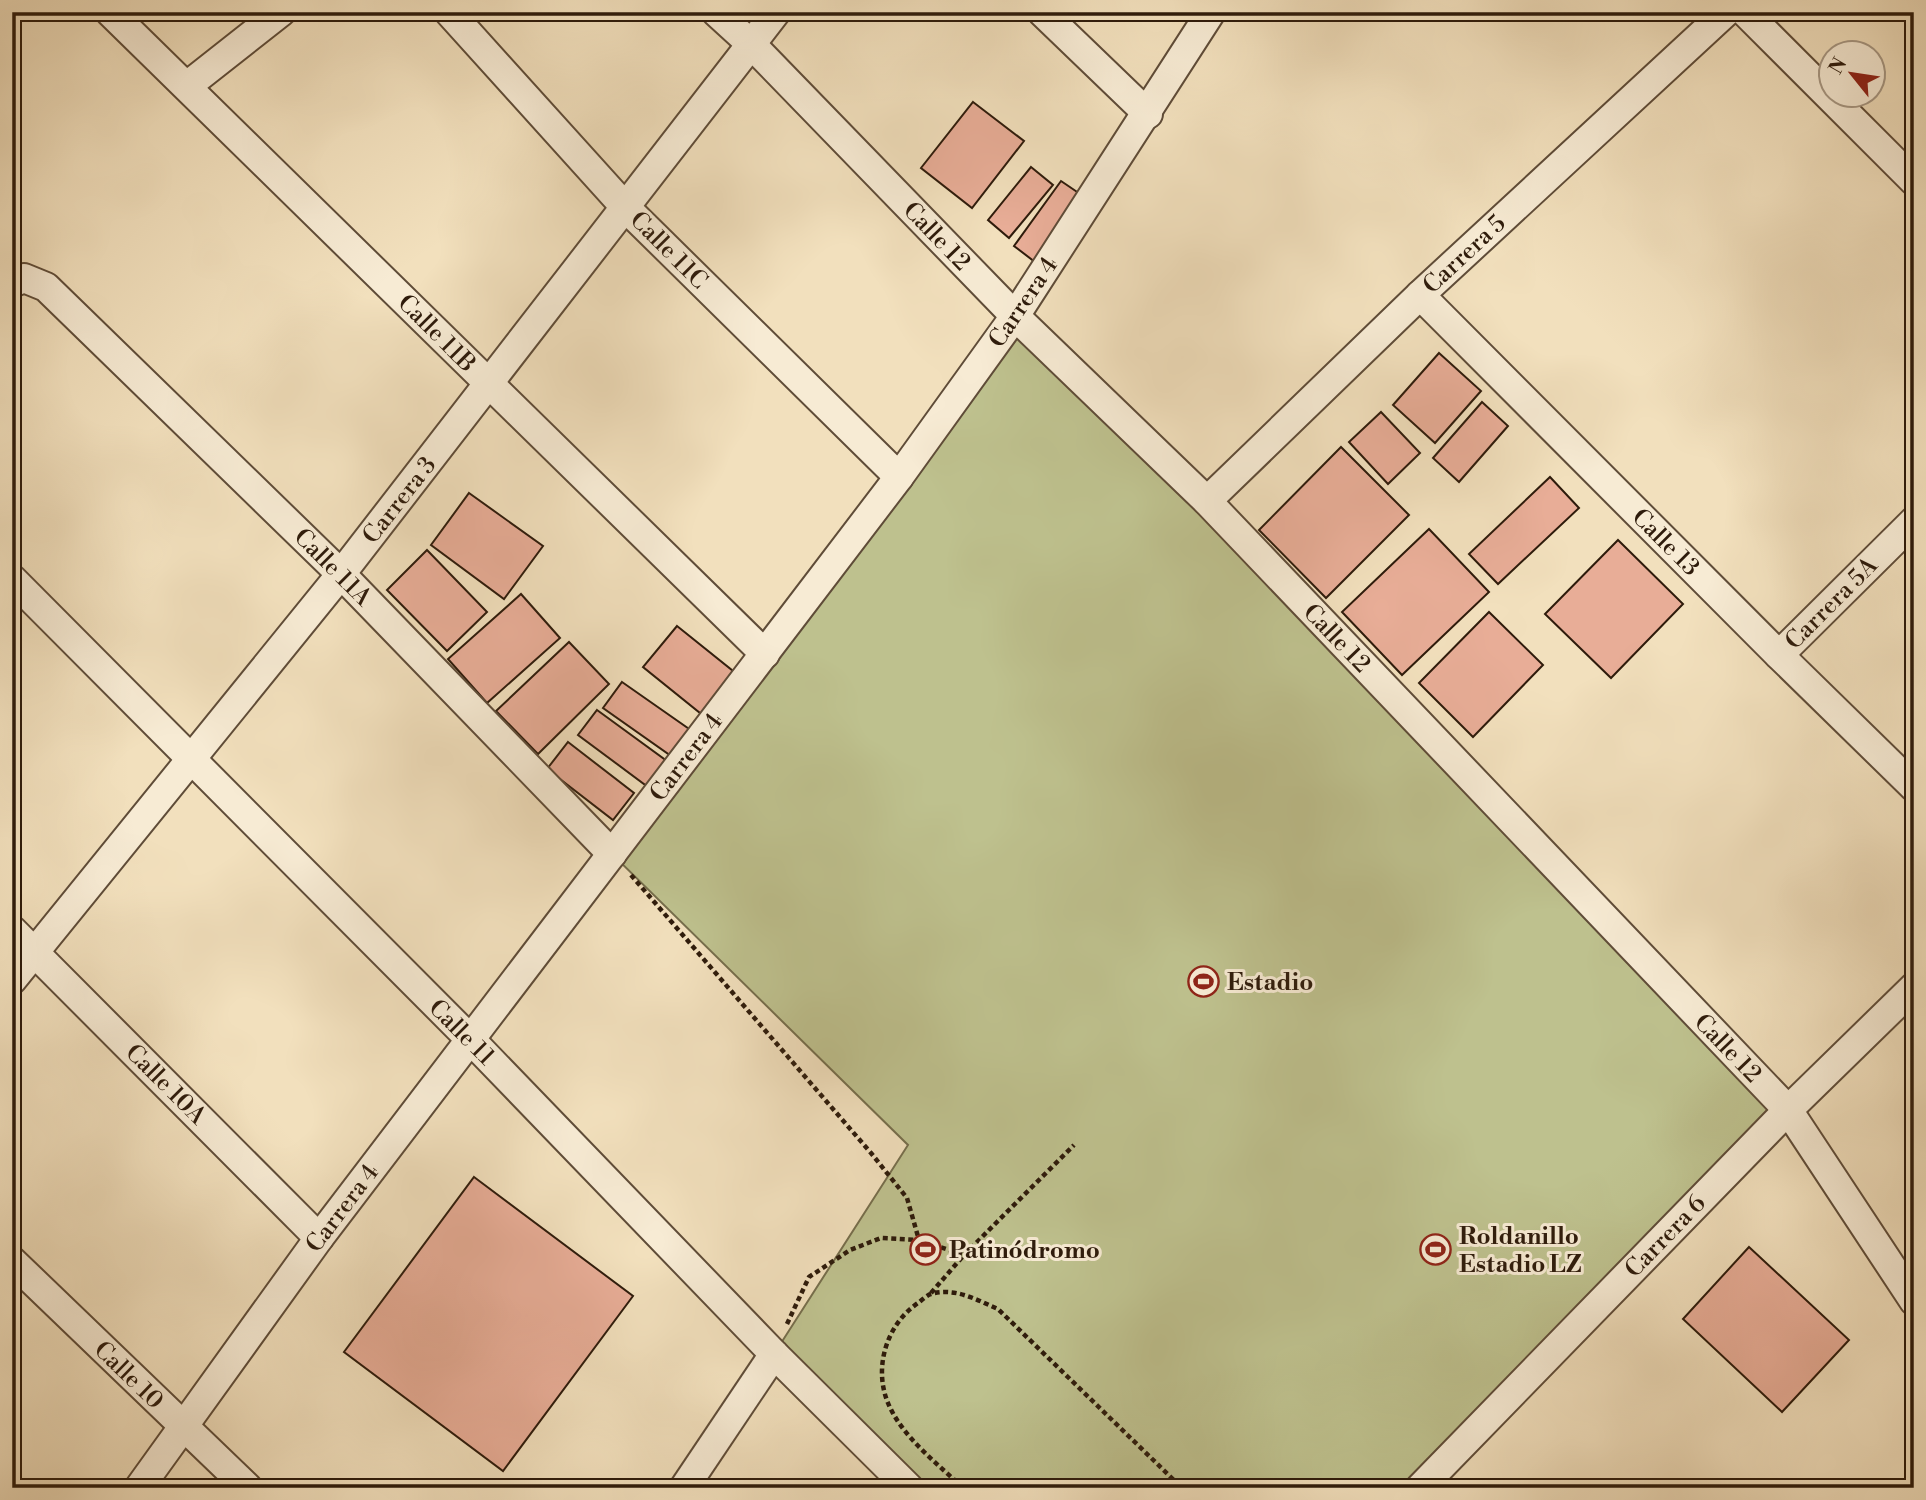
<svg xmlns="http://www.w3.org/2000/svg" width="1926" height="1500" font-family="'Libre Bodoni',serif">
<rect width="100%" height="100%" fill="#f2e0bd"/>
<filter id="stains"><feTurbulence type="fractalNoise" baseFrequency=".00286" numOctaves="4"/><feColorMatrix values="0 0 0 0 .2 0 0 0 0 .09 0 0 0 0 .02 0 0 0 .5 -.17"/></filter>
<radialGradient id="worn" r=".72"><stop offset=".6" stop-color="#630" stop-opacity="0"/><stop offset="1" stop-color="#630" stop-opacity=".3"/></radialGradient>
<!-- green -->
<path fill="#bec18e" stroke="#766e4c" stroke-width="2" d="M1015,316L1788,1110L1420,1488H910L774,1354L908,1145L612,854Z"/>
<!-- building -->
<g fill="#e8ad97" stroke="#2e1b0b" stroke-width="2">
<path d="M973,102L1024,141L972,208L921,168Z"/>
<path d="M1031,167L1053,185L1009,238L988,220Z"/>
<path d="M1061,181L1083,196L1035,262L1014,246Z"/>
<path d="M1439,353L1481,391L1435,443L1393,405Z"/>
<path d="M1482,402L1508,426L1459,482L1433,458Z"/>
<path d="M1381,412L1420,453L1388,484L1349,442Z"/>
<path d="M1341,447L1409,515L1326,598L1259,530Z"/>
<path d="M1550,477L1579,508L1498,584L1469,554Z"/>
<path d="M469,493L543,546L504,599L431,545Z"/>
<path d="M1429,529L1489,592L1402,675L1342,612Z"/>
<path d="M1618,540L1683,604L1611,678L1545,614Z"/>
<path d="M427,550L487,612L447,651L387,590Z"/>
<path d="M521,594L560,638L487,703L448,659Z"/>
<path d="M1489,612L1543,665L1473,737L1419,683Z"/>
<path d="M677,626L738,675L705,717L643,667Z"/>
<path d="M569,642L609,684L538,754L496,711Z"/>
<path d="M622,682L692,731L674,758L603,708Z"/>
<path d="M597,710L671,764L652,790L578,735Z"/>
<path d="M568,742L634,793L613,820L547,769Z"/>
<path d="M474,1177L633,1296L503,1471L344,1352Z"/>
<path d="M1749,1247L1849,1340L1782,1412L1683,1319Z"/>
</g>
<g fill="none" stroke-linecap="round" stroke-linejoin="round">
<defs>
<g id="street">
<path d="M110,12L765,654"/>
<path d="M449,12L626,208L899,477"/>
<path d="M716,12L751,44L1015,316L1207,501L1788,1110L1914,1301"/>
<path d="M1042,12L1148,114"/>
<path d="M1745,12L1914,181"/>
<path d="M187,86L281,12"/>
<path d="M12,283L24,278L46,287L341,574L612,854"/>
<path d="M1420,295L1779,655L1914,787"/>
<path d="M1207,501L1420,295L1726,12"/>
<path d="M12,579L471,1040L774,1354L909,1488"/>
<path d="M1779,655L1914,521"/>
<path d="M12,930L319,1238"/>
<path d="M12,980L341,574L776,12"/>
<path d="M12,1261L248,1488"/>
<path d="M139,1488L319,1238L899,477L1015,316L1211,12"/>
<path d="M684,1488L774,1354"/>
<path d="M1420,1488L1788,1110L1914,987"/>
</g>
</defs>
<!-- street casing -->
<use href="#street" stroke="#5f4c38" stroke-width="32"/>
<!-- path -->
<g stroke="#2e1b0b" stroke-width="4.5" stroke-dasharray="5 3.5" stroke-linecap="butt">
<path d="M631,875L871,1153L907,1198L919,1240"/>
<path d="M931,1293L964,1255L1074,1145"/>
<path d="M787,1324L809,1277L850,1250L881,1238L919,1240L964,1255"/>
<path d="M963,1488C937,1463 902,1437 888,1403C873,1367 887,1324 918,1303C922,1300 927,1295 931,1294C955,1287 977,1300 998,1309L1182,1488"/>
</g>
<!-- street -->
<use href="#street" stroke="#f7ebd4" stroke-width="28"/>
</g>
<!-- icons -->
<defs>
<symbol id="stadium-ring" viewBox="-11 -11 22 22"><circle r="9.5" fill="#f7ebd4" stroke="#8f2418" stroke-width="1.5"/><path d="M0-5a6.5 5 0 1 0 0 10a6.5 5 0 1 0 0-10ZM-3.5-1.8h7v3.6h-7Z" fill="#8f2418"/></symbol>
</defs>
<g fill-rule="evenodd">
<use href="#stadium-ring" x="1186" y="964" width="35" height="35"/>
<use href="#stadium-ring" x="908" y="1232" width="35" height="35"/>
<use href="#stadium-ring" x="1418" y="1232" width="35" height="35"/>
</g>
<g text-anchor="middle" stroke-width="6" stroke-linejoin="round" paint-order="stroke">
<!-- street labels -->
<g font-size="24" fill="#2e1b0b" stroke="#f7ebd4">
<text transform="translate(937 236) rotate(46)" y="8">Calle 12</text>
<text transform="translate(669 250) rotate(45)" y="8">Calle 11C</text>
<text transform="translate(1464 254) rotate(-43)" y="8">Carrera 5</text>
<text transform="translate(1023 302) rotate(-56)" y="8">Carrera 4</text>
<text transform="translate(437 333) rotate(45)" y="8">Calle 11B</text>
<text transform="translate(399 500) rotate(-52)" y="8">Carrera 3</text>
<text transform="translate(1666 542) rotate(45)" y="8">Calle 13</text>
<text transform="translate(333 567) rotate(45)" y="8">Calle 11A</text>
<text transform="translate(1831 603) rotate(-45)" y="8">Carrera 5A</text>
<text transform="translate(1337 638) rotate(46)" y="8">Calle 12</text>
<text transform="translate(686 757) rotate(-53)" y="8">Carrera 4</text>
<text transform="translate(462 1032) rotate(45)" y="8">Calle 11</text>
<text transform="translate(1728 1048) rotate(46)" y="8">Calle 12</text>
<text transform="translate(166 1084) rotate(45)" y="8">Calle 10A</text>
<text transform="translate(342 1208) rotate(-53)" y="8">Carrera 4</text>
<text transform="translate(1665 1236) rotate(-46)" y="8">Carrera 6</text>
<text transform="translate(129 1375) rotate(44)" y="8">Calle 10</text>
</g>
<!-- poi labels -->
<g font-size="24" font-weight="bold" fill="#2e1b0b" stroke="#f7ebd4" text-anchor="start">
<text x="1227" y="990">Estadio</text>
<text x="1459" y="1244">Roldanillo<tspan x="1459" dy="28">Estadio LZ</tspan></text>
<text x="949" y="1258">Patinódromo</text>
</g>
</g>
<!-- margin -->
<rect width="1926" height="1500" fill="none" stroke="#f2e0bd" stroke-width="42"/>
<rect x="14" y="14" width="1898" height="1472" fill="none" stroke="#2e1b0b" stroke-width="3.5"/>
<rect x="21" y="21" width="1884" height="1458" fill="none" stroke="#2e1b0b" stroke-width="2"/>
<!-- north arrow -->
<g transform="translate(1852 74) rotate(300)"><circle r="33" fill="#f7ebd4" stroke="#a79884" stroke-width="2"/>
<path d="M0-5L12 26L0 18L-12 26Z" fill="#8f2418"/>
<text y="-10" font-size="19" font-weight="bold" text-anchor="middle" fill="#2e1b0b">N</text>
</g>
<rect width="100%" height="100%" filter="url(#stains)"/>
<rect width="100%" height="100%" fill="url(#worn)"/>
</svg>
